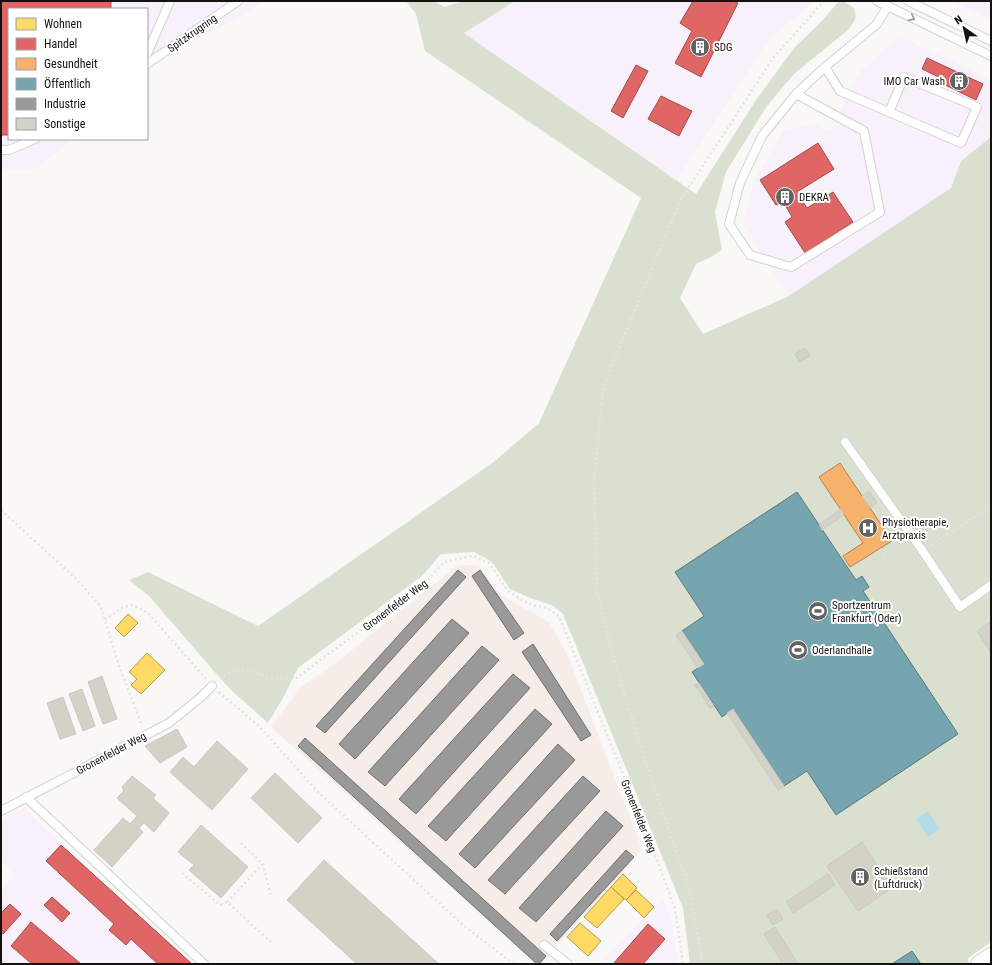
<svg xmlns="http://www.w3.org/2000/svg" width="992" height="965" font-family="'Roboto Condensed',sans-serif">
<rect width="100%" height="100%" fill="#f9f8f7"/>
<!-- commercial -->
<g fill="#f8f0fb">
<path d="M1,1H264L243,15L160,57L147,76V9H9V139H74L35,169H1Z"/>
<path d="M517,1H815L768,40L677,180L464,32Z"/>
<path d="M953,1H991V21Z"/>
<path d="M900,36L991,80V137L961,161L951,188L789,296L743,226L755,178L784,130L814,124L831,131L857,75Z"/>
<path d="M23,808L193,964H1V890L14,875L1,859V819Z"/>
<path d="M663,899L670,915L678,964H599Z"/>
</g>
<!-- industrial -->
<path fill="#f7ede8" d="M458,565H478L501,595L549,622L568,656L642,849L541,964H536L271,727L300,688L337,662Z"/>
<!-- green -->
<path fill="#dae0d0" d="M406,1H434L444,7L463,1H515L464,33L696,194L756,100L795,47L822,21L839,1H843L854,8L856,18L849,29L794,74L767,106L726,172L715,212L722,250L711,257L696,264L680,298L703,334L789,296L951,188L961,161L991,137V942L968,958L969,964H690L683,908L563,614L552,605L530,598L510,589L492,562L474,552L441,554L422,576L298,668L283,698L268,723L231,690L212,669L150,597L129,580L148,572L258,626L495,461L539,423L641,198L425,51L416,14Z"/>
<!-- water -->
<path fill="#b2dbe6" d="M928,811L940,829L928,837L916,819Z"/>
<!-- homes -->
<g fill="#ffd966" stroke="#b89d4c">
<path d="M128,614L138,623L124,637L115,628Z"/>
<path d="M147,653L165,670L141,694L131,685L137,679L129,672Z"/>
<path d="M623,874L637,888L626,900L611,887Z"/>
<path d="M611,887L624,899L597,928L584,917Z"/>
<path d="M636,890L654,907L644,918L626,900Z"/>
<path d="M580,923L601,941L588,956L567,937Z"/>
</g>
<!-- shops -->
<g fill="#e06666" stroke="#a24d4c">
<path d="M1,1H111V9H9V135H1Z"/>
<path d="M693,1H734L738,3L701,77L675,63L692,31L680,23Z"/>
<path d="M927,58L983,84L976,100L941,83L943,79L922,69Z"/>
<path d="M636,65L648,71L623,118L611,111Z"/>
<path d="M661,96L692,111L679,136L648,119Z"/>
<path d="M818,143L834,169L797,192L807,208L833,192L853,222L805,253L785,222L792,217L783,201L776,205L760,180Z"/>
<path d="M61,845L192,964H158L131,939L126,945L109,930L114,924L46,861Z"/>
<path d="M52,897L70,913L62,922L44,905Z"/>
<path d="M10,904L21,914L3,934L1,932V913Z"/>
<path d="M31,922L81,964H32L11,946Z"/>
<path d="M648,924L665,939L643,964H613Z"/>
</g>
<!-- health -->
<path fill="#f6b26b" stroke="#b28250" d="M840,463L892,541L850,567L843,556L863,543L819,477Z"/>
<!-- public -->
<g fill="#76a5af" stroke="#587980">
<path d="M797,492L856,580L862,576L869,587L863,591L958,734L836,815L807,771L784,786L733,709L722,717L692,672L704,664L682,631L704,616L675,572Z"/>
<path d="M912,951L921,964H892Z"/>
</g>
<!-- industry -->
<g fill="#999" stroke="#707070">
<path d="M458,570L466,577L325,733L316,726Z"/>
<path d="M480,570L524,633L514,640L472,576Z"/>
<path d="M452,619L469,633L355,759L339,744Z"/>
<path d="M533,644L591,735L581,741L522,652Z"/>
<path d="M482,646L499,660L385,786L368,772Z"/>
<path d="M513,674L530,688L416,814L399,799Z"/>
<path d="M535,709L552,724L446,841L428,826Z"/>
<path d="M305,738L546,956L539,964H537L298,746Z"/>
<path d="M558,744L575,760L475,868L459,854Z"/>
<path d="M583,776L600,791L505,894L488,880Z"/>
<path d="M606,811L623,826L536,922L519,908Z"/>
<path d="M626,850L634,857L557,941L550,934Z"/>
</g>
<!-- building -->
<g fill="#d4d1c7" stroke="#c9c8c7">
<path d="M805,348L810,356L800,362L795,354Z"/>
<path d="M869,491L877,503L870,508L862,496Z"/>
<path d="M841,509L844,515L822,530L819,524Z"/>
<path d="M991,622V653L977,631Z"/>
<path d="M682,631L704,664L698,668L676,635Z"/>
<path d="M102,676L117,719L103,724L88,682Z"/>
<path d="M699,683L714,706L710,708L695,685Z"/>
<path d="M82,689L95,726L83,731L69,694Z"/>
<path d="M63,697L76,734L60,739L47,703Z"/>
<path d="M733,709L784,786L778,790L727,713Z"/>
<path d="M177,729L187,747L160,763L145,746Z"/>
<path d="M217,741L248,769L212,810L170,772L183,757L194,767Z"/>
<path d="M275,773L322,818L298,843L251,798Z"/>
<path d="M132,776L156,795L153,798L169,813L154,832L144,823L139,828L143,832L112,867L94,850L123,818L130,824L137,816L117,798L124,791L122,787Z"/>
<path d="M201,825L248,867L221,898L189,870L194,865L178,852Z"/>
<path d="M862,842L892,888L858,911L827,866Z"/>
<path d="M324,860L439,964H357L287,900Z"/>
<path d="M828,874L835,885L793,913L786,902Z"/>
<path d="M777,909L783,919L773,925L767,915Z"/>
<path d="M775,927L798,964H783L764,934Z"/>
</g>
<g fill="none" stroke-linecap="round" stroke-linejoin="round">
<defs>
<g id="lane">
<path d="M877,1L991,56"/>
<path d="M908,1L991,41"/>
<path d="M147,54L170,1"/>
<path d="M147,64L238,1"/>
<path d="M825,67L840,91L961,143L977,107L904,77L889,112"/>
<path d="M796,94L864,131L880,212L791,267L750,255L729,224L740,183L762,136L796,94L825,67L876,25L888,6"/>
<path d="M1,150H9L35,139"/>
<path d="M845,442L922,550L960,607L991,585"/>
<path d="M26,797L204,964"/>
<path d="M1,811L169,723L201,697L212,686"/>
<path d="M544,945L568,964"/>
</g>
<path id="street" d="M979,964L991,956"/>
</defs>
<!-- lane casing -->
<use href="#lane" stroke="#d2d2d0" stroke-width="10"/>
<!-- street casing -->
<use href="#street" stroke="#d2d2d0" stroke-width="18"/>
<!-- path -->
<g stroke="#e3e3e2" stroke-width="2.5" stroke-dasharray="2 3" stroke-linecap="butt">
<path d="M1,510L74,577L100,605L105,620L118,663L142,726"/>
<path d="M931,545L991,506"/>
<path d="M880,549L886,558"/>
<path d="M105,620L121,608L132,605L148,613L206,679"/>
<path d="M220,679L227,673L243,669L271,678L295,679L429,579L444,562L473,556L489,563L508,591L529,604L547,608L559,616L650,841L675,909L683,964"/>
<path d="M219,692L260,727L317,791L463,925L514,964"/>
<path d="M241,843L263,864L271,897"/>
<path d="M263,864L227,902L271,942"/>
<path d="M182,873L220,905L227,902"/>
<path d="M703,964L689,887L646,763L612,653L597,591L594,480L603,387L681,199L725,132L773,58L824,1"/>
</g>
<!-- lane -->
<use href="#lane" stroke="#fefefe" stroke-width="8"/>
<!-- street -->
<use href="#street" stroke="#fefefe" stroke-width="16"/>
</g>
<!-- one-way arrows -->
<defs><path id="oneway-chevron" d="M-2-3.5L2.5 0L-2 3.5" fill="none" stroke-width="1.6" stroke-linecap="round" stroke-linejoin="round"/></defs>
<use stroke="#949493" href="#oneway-chevron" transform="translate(912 18) rotate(26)"/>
<!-- icons -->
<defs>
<symbol id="building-disc" viewBox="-11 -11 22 22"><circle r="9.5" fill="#636262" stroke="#fff"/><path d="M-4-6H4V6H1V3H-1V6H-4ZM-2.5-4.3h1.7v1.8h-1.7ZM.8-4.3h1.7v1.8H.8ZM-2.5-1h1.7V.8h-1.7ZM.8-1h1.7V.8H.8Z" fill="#fff"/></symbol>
<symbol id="hospital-disc" viewBox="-11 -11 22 22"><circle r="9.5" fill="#636262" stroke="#fff"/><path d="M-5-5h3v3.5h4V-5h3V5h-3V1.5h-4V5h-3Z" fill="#fff"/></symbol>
<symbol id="stadium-disc" viewBox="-11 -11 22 22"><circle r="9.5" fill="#636262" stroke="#fff"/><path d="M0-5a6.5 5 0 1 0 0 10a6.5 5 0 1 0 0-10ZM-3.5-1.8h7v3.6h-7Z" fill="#fff"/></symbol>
</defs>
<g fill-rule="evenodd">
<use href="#building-disc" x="689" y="36" width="22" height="22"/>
<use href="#building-disc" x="948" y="70" width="22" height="22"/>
<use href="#building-disc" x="774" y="186" width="22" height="22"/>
<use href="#hospital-disc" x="857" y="517" width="22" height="22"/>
<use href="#stadium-disc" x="807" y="600" width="22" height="22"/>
<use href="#stadium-disc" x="787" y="639" width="22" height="22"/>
<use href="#building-disc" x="849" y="866" width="22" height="22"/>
</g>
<g text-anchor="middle" stroke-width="4" stroke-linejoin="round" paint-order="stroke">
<!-- street labels -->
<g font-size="11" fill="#121211" stroke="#fff">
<text transform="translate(192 33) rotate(-35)" y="4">Spitzkrugring</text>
<text transform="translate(395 605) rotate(-37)" y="4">Gronenfelder Weg</text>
<text transform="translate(111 753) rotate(-28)" y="4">Gronenfelder Weg</text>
<text transform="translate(639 816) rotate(68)" y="4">Gronenfelder Weg</text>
</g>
<!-- poi labels -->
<g font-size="11" fill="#121211" stroke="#fff" text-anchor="start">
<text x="714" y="51">SDG</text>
<text x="945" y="85" text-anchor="end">IMO Car Wash</text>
<text x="799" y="201">DEKRA</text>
<text x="882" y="526">Physiotherapie,<tspan x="882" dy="13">Arztpraxis</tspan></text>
<text x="832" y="609">Sportzentrum<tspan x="832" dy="13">Frankfurt (Oder)</tspan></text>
<text x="812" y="654">Oderlandhalle</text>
<text x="874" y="875">Schießstand<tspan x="874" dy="13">(Luftdruck)</tspan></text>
</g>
</g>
<!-- border -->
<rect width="992" height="965" fill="none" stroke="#121211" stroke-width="4"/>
<!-- legend -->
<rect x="8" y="8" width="140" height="132" fill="#ffffff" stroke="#a0a0a0"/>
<rect x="16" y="18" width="20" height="12" fill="#ffd966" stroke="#a0a0a0"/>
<text x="44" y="28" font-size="12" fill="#121211">Wohnen</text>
<rect x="16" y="38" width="20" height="12" fill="#e06666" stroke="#a0a0a0"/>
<text x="44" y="48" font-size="12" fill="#121211">Handel</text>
<rect x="16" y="58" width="20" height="12" fill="#f6b26b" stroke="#a0a0a0"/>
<text x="44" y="68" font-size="12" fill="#121211">Gesundheit</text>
<rect x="16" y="78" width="20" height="12" fill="#76a5af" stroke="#a0a0a0"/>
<text x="44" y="88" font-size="12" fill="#121211">Öffentlich</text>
<rect x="16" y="98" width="20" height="12" fill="#999999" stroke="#a0a0a0"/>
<text x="44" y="108" font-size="12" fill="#121211">Industrie</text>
<rect x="16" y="118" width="20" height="12" fill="#d4d1c7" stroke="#a0a0a0"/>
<text x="44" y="128" font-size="12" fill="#121211">Sonstige</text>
<!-- north arrow -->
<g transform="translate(964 28) rotate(326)" stroke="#ffffff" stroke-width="3" paint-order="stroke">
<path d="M0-3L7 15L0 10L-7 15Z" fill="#121211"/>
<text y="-6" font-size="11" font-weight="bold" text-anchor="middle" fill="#121211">N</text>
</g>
</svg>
